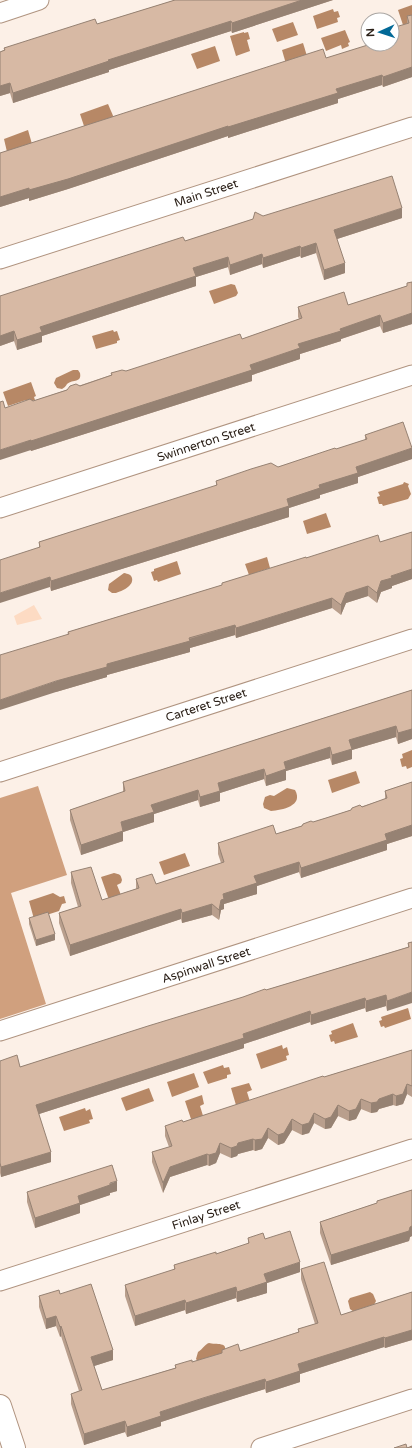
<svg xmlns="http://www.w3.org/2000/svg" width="412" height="1448" font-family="'Varela Round',sans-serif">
<rect width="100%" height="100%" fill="#fcf0e7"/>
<!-- green -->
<path fill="#fddbc3" d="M34,605L42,619L17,625L14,616Z"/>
<!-- forest -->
<path fill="#d0a07e" d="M38,786L67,875L11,893L46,1004L0,1019V798Z"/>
<!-- water -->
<g fill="#b78866">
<path d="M412,5V22L403,25L398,10Z"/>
<path d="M333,9L334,12L338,11L340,17L337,18L338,22L317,29L313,16Z"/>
<path d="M293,22L298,35L277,42L272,29Z"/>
<path d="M345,30L350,42L348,43L349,46L342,49L341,45L326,51L321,38Z"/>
<path d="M244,32V33L248,32L250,39L247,40L250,51L236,56L230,36Z"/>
<path d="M303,43L307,56L286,64L282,50Z"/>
<path d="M215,46L220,61L197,69L191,54Z"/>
<path d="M108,104L114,118L85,129L80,114Z"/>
<path d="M28,130L32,144L7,152L4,139Z"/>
<path d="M231,284L235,285L238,293L236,296L214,304L209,291Z"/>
<path d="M113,330L114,332L117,331L120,340L117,341V343L96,349L92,336Z"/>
<path d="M73,370H78L80,373C82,383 73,379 67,384C66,386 64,388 62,389L57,388L54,383L56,378Z"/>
<path d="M31,382L36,396L34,397L35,400L27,403L26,400L8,406L3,392Z"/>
<path d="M404,482L409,484L408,486L411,494L408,499L383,506L382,504H379L377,497L380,496L378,492L403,484Z"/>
<path d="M326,513L331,527L307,534L303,521Z"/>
<path d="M267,557L270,568L249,575L245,564Z"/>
<path d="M177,561L181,574L158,582L157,580L154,581L151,572L154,571V569Z"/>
<path d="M124,573C128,574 131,574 132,578C134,586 122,591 116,593H112L108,590L109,584Z"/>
<path d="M412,750V767L407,769L406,766L402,767L400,759L403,758L402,754Z"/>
<path d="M356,771L360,783L332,793L328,780Z"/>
<path d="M287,788L295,790C304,806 282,810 271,811L264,808L263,804L265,797L270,795L274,796Z"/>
<path d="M185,853L190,866L164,875L159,862Z"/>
<path d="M114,873C120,875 120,873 122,880L121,883L117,885L121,895L109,900L101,877Z"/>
<path d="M53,893L60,897L64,896L66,903L62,904L59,911L34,919L29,901Z"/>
<path d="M408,1008L411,1019L385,1028L384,1026L381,1027L379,1021L382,1020L381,1017Z"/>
<path d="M353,1023L358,1037L335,1044L334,1041L331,1042L329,1035L332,1034L331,1031Z"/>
<path d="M282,1045L283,1049L287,1047L289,1055L286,1056L287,1060L261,1069L256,1054Z"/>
<path d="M223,1065L224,1068L229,1067L231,1074L227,1075V1078L208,1084L203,1072Z"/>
<path d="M194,1073L199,1087L172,1097L167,1082Z"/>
<path d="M249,1083L252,1090L247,1092L252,1108L238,1112L231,1088Z"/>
<path d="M149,1088L154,1101L126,1111L121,1098Z"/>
<path d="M202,1095L204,1104L200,1106L204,1119L192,1122L185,1101Z"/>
<path d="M85,1108L86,1111L90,1109L93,1119L89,1120L90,1123L64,1131L59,1117Z"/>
<path d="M370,1292L373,1294L376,1301L374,1305L354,1312L350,1309L348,1301L350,1298Z"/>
<path d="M209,1343C215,1345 231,1341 223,1354L199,1363L196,1359L198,1352C203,1349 205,1344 209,1343Z"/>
</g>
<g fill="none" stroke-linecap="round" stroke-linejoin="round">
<defs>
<g id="street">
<path d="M0,13L39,0"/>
<path d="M0,259L412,127"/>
<path d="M0,508L412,375"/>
<path d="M0,772L412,639"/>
<path d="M0,1031L412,898"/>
<path d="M0,1281L412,1149"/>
<path d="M261,1448L412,1399"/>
</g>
<path id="secondary" d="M0,1406L14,1448"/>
</defs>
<!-- street casing -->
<use href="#street" stroke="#b09480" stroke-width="21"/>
<!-- secondary casing -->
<use href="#secondary" stroke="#b09480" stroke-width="24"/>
<!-- street -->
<use href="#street" stroke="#fff" stroke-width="19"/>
<!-- secondary -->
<use href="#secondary" stroke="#fff" stroke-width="22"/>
</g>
<!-- wall -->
<g fill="#b99f8d">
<path d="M175,0H333L232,33L231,31L109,70V72L13,103L10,93L0,96V52L4,50V48L97,24Z"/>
<path d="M412,15V77L383,87L382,85L338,99V103L228,138V136L68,189L29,201V198L0,207V153L326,58L370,45V44H392L407,24V16Z"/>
<path d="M263,216L402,218L337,239L345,273L324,280L316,253L301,258L300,256L263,268L262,264L230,275L228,267L196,277V286L42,336V342L17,350L14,341L0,346V296L185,241Z"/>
<path d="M412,282V324L383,333L380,326L341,339V341L300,354V359L252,375V381L31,451L5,408L33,401L111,375V373L126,371L242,339L299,319L298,317V307L348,305L407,286V283Z"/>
<path d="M365,435L412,448V459L358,477V483L320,495V498L289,508V517L51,591L39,547V542L216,486V481L278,467L365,440Z"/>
<path d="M412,532V579L392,586V588L381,592L377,603L368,596L346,603L341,615L332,608L236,638L235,635L190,648V652L107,675V677L56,692L68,632L222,585V583L306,558L380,542Z"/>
<path d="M412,690V739L398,744L396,737L352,750V759L332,765L330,758L286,771V780L266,786L264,779L220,793V801L200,807L198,800L154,814V822L123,832V841L81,855L70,820V810L123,792V782Z"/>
<path d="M412,782V836L387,844V850L301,878L299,872L257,886V894L224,904V909L221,910L219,920L212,915L182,923L181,919L70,956L59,923V913L78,907L71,883V872L102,900L136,889V879L156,884L221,863L218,854V843L276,834L385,799V791Z"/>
<path d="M29,918L55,940L36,946L29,924Z"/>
<path d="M412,942L387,1011L386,1006L366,1012L365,1008L311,1025L310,1022L244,1044V1048L39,1114L51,1162L1,1177L0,1173V1061L20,1067L266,990L408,947V943Z"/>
<path d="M412,1050V1097L407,1094L403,1104L396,1106L393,1105L379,1109L377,1112L371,1113L361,1109L356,1119L349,1121L338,1116L331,1128L325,1129L314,1123L309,1133L302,1135L292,1130L284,1143L278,1145L268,1138L262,1149L255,1151L253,1150L238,1154L237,1156L231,1158L220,1153L216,1163L209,1166L207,1165L170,1177L163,1193L152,1162V1152L169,1147L165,1136V1126L183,1122L324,1077Z"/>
<path d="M412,1190V1236L410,1237L409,1241L331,1265L320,1233V1222L377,1203V1201Z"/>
<path d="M117,1191L110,1193V1195L80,1205V1213L35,1228L27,1202V1192Z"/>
<path d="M248,1238L265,1239L300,1272L267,1283V1293L237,1302L236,1298L186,1314L185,1310L135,1326L125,1296V1285L174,1270V1265L216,1254L248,1244Z"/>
<path d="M301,1269L341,1315L412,1292V1340L385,1348L384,1347L300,1374V1382L266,1393L265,1389L203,1408L161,1422V1426L127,1437L125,1432L84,1445L71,1404V1394L79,1391L61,1336L60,1337L56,1326L46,1329L39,1307V1296L60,1294L113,1360L94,1366L102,1390L175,1368V1365L192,1362L222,1353V1350L240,1351L298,1332V1329L315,1324L301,1279Z"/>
</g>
<!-- shaded-wall -->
<g fill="#968273">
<path d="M302,0H333L232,33V23Z"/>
<path d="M231,21V31L109,70V72L13,103V93L108,60Z"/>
<path d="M412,67V77L383,87V77Z"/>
<path d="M382,75V85L338,99V103L228,138V127L336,89Z"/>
<path d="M10,83V93L0,96V86Z"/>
<path d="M228,126V136L68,189L29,201V190Z"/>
<path d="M29,188V198L0,207V197Z"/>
<path d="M402,208V218L334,240V230Z"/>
<path d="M316,243V253L301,258V248Z"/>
<path d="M300,246V256L263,268V258Z"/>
<path d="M262,254V264L230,275V265Z"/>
<path d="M228,257V267L196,277V286L42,336V342L17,350V340L40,327L193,268Z"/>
<path d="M345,263V273L324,280V270Z"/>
<path d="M412,313V324L383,333V323Z"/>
<path d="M380,315V326L341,339V341L300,354V359L252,375V381L31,451V441L250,365L298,344L340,329Z"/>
<path d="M14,331V341L0,346V336Z"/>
<path d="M31,440V450L0,460V450Z"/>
<path d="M412,448V459L358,477V483L320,495V498L289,508V517L51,591V581L287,499L319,485L356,467Z"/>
<path d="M412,569V579L392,586V588L381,592L377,603V593L381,581L391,576Z"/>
<path d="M50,577V587L0,603V593Z"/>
<path d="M368,586V596L346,603L341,615V605L346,593Z"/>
<path d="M332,598V608L236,638V628Z"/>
<path d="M235,625V635L190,648V652L107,675V677L56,692L0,710V700L107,664Z"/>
<path d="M396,726V737L352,750V759L332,765V755L349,740Z"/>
<path d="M412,729V739L398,744V733Z"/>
<path d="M330,747V758L286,771V780L266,786V776L284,762Z"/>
<path d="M264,769V779L220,793V801L200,807V797L218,783Z"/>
<path d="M198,790V800L154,814V822L123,832V841L81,855V845L151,805Z"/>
<path d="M412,825V836L387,844V850L301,878V868L385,834Z"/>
<path d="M299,862V872L257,886V894L224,904V909L221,910L219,920V910L221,900L223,894L254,876Z"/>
<path d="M212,904V915L182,923V913Z"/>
<path d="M181,909V919L70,956V945Z"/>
<path d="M55,934V940L36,946V940Z"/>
<path d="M412,992V1003L387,1011V1001Z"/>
<path d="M386,995V1006L366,1012V1001Z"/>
<path d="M365,998V1008L311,1025V1015Z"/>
<path d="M310,1011V1022L244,1044V1048L36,1115V1105L243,1034Z"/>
<path d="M407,1084V1094L403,1104L396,1106V1096Z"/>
<path d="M393,1094V1105L379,1109L377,1112L371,1113V1103L379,1099Z"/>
<path d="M361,1099V1109L356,1119L349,1121V1111Z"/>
<path d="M338,1105V1116L331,1128L325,1129V1119Z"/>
<path d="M314,1113V1123L309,1133L302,1135V1125Z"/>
<path d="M292,1119V1130L284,1143L278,1145V1135Z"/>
<path d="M268,1128V1138L262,1149L255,1151V1140Z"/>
<path d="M253,1139V1150L238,1154L237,1156L231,1158V1148L238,1143Z"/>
<path d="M220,1143V1153L216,1163L209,1166V1155Z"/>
<path d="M51,1152V1162L1,1177V1167Z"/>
<path d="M207,1154V1165L170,1177L163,1193V1183L170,1167Z"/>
<path d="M117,1181V1191L110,1193V1195L80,1205V1213L35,1228V1218L78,1196Z"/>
<path d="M412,1226V1236L410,1237L409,1241L331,1265V1255Z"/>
<path d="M300,1262V1272L267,1283V1293L237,1302V1292L264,1274Z"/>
<path d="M236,1287V1298L186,1314V1303Z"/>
<path d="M185,1300V1310L135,1326V1316Z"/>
<path d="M56,1316V1326L46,1329V1319Z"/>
<path d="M61,1326V1336L60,1337V1327Z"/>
<path d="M412,1330V1340L385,1348V1338Z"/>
<path d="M384,1337V1347L300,1374V1382L266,1393V1382L298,1364Z"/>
<path d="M113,1350V1360L91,1367V1357Z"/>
<path d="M265,1379V1389L161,1422V1426L127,1437V1427L160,1412Z"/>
<path d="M125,1421V1432L84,1445V1434Z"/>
</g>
<!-- building -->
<g fill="#d7b9a4" stroke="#968273">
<path d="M175,0H302L232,23L231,21L108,60L109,61L13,93L10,83L0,86V52L5,50L4,48L95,19L97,24Z"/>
<path d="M412,15V67L383,77L382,75L336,89L338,93L228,127V126L68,179L29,190V188L0,197V153L323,49L326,58L371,44H392V28L409,23L407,16Z"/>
<path d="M392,176L402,208L334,230L345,263L324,270L316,243L301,248L300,246L263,258L262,254L230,265L228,257L193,268L196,276L40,327L42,332L17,340L14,331L0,336V296L183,237L185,241L253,219L255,212L263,216Z"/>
<path d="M412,282V313L383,323L380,315L340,329L341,331L298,344L300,348L250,365L252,370L31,441V440L0,450V402L3,401L5,408L30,399L33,401L67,390L70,386L76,384L80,386L112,375L111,373L122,370L126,371L240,334L242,339L302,318L298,307L344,292L348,305L407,286V283Z"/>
<path d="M403,422L412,448L356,467L358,473L319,485L320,488L287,499L289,506L51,581L50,577L0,593V560L40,547L39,542L217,485L216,481L251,469L271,463L278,467L335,448L336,449L367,439L365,435Z"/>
<path d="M412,532V569L391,576L392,578L381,581L377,593L368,586L346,593L341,605L332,598L236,628L235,625L189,638L190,641L107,664V667L56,681L0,700V655L69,634L68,632L222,585V583L306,557V558L378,535L380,542Z"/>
<path d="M412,690V729L398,733L396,726L349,740L352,749L332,755L330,747L284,762L286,769L266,776L264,769L218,783L220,791L200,797L198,790L151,805L154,812L121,822L123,831L81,845L70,810L125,791L123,782Z"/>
<path d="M412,782V825L385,834L387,840L301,868L299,862L254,876L257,883L223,894L224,899L221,900L219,910L212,904L182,913L181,909L70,945L59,913L81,906L71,872L91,867L102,900L139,888L136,879L152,874L156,884L224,862L218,843L273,825L276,834L302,826L303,824L311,821L313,822L326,818L351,810L352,808L360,805L362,807L387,798L385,791Z"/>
<path d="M48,912L55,934L36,940L29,918Z"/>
<path d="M412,942V992L387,1001L386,995L366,1001L365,998L311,1015L310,1011L243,1034L244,1038L36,1105L51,1152L1,1167L0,1163V1061L17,1055L20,1067L148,1026L243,997L265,989L266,990L409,947L408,943Z"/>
<path d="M412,1050V1086L407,1084L403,1094L396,1096L393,1094L379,1099L377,1102L371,1103L361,1099L356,1109L349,1111L338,1105L331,1117L325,1119L314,1113L309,1123L302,1125L292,1119L284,1133L278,1135L268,1128L262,1139L255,1140L253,1139L238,1143L237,1146L231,1148L220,1143L216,1153L209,1155L207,1154L170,1167L163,1183L152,1152L172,1146L165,1126L182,1120L183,1122L323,1076L324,1077Z"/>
<path d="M112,1165L117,1181L110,1183V1185L78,1196L80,1203L35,1218L27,1192Z"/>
<path d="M412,1190V1226L410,1227L409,1231L331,1255L320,1222L377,1203V1201Z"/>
<path d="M290,1231L300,1262L264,1274L267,1282L237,1292L236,1287L186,1303L185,1300L135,1316L125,1285L175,1269L174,1265L216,1252V1254L249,1243L248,1238L263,1233L265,1239Z"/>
<path d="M324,1262L341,1315L412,1292V1330L385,1338L384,1337L298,1364L300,1371L266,1382L265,1379L203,1398L160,1412L161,1416L127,1427L125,1421L84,1434L71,1394L82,1390L61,1326L60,1327L56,1316L46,1319L39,1296L59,1290L60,1294L91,1284L113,1350L91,1357L102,1390L176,1368L175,1365L192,1360V1362L222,1353V1350L238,1344L240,1351L299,1332L298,1329L318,1323L301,1269Z"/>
<path d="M406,1444L407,1448L412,1446V1448H394Z"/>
</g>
<g text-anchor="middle" stroke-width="3" stroke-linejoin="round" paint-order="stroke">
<!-- street labels -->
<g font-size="12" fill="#2b2018" stroke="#fff">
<text transform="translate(206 193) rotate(-18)" y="4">Main Street</text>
<text transform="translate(206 442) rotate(-18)" y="4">Swinnerton Street</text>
<text transform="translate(206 705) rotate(-18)" y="4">Carteret Street</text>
<text transform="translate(206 965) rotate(-18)" y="4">Aspinwall Street</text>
<text transform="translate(206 1215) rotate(-18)" y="4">Finlay Street</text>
</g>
</g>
<!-- north arrow -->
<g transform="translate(380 32) rotate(267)"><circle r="19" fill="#ffffff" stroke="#aaa6a3"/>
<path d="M0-3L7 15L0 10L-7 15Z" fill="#026997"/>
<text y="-6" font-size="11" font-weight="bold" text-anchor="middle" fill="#2b2018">N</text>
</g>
</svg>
